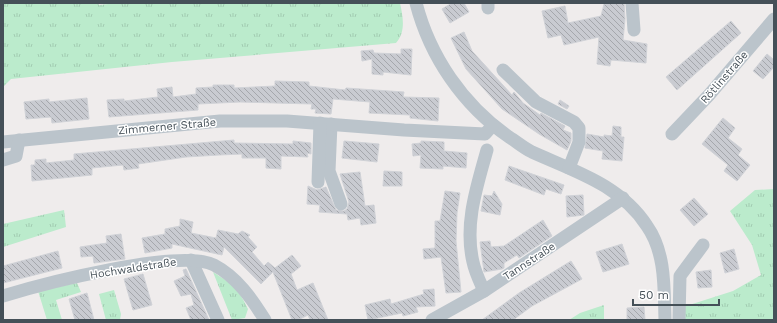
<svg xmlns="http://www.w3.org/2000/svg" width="777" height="323" font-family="'Work Sans',sans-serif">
<defs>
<pattern id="grass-tufts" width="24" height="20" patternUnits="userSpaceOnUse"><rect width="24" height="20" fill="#bbebcc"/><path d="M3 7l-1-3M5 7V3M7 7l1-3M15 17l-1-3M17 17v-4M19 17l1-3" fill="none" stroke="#a2cbb1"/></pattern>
<pattern id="building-back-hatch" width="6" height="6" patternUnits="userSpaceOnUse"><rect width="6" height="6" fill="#c9cbd1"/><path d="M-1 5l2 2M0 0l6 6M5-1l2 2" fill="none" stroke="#a5a7ac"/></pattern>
</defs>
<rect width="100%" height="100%" fill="#efecec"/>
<!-- grass -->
<g fill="url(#grass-tufts)">
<path d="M5,3H98L99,5L117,3H400C403,17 406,32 396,43L172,62L11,79L3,87V4Z"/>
<path d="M774,189V320H684L683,307L733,291L761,275L752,245L730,211L755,190Z"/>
<path d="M64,210L66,227L3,247V224Z"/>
<path d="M213,272C233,285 237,286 248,309L245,318L232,320Z"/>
<path d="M77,283L81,292L56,300L62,320H47L38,291Z"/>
<path d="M114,290L121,314L120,320H106L99,294Z"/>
<path d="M604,305V320H569L580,313Z"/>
</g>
<!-- building -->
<g fill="url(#building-back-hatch)" stroke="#d0d2d7">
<path d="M452,3H464L469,12L450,23L442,9Z"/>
<path d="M607,3H624L625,19L623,40L647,44L646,63L611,60L610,66L597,64L599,37L564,45L561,35L548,38L542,11L565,6L568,23L601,16L604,4Z"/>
<path d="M731,21L741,33L677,90L666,77Z"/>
<path d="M464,32L472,51L512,95L514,92L523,103L540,115L541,113L565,126L563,130L571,133V141L567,150L539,134L502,109L466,69L451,38Z"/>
<path d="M401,49H412L411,75L383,72V75L372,74V59L362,61L361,51L373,50L374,53L401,54Z"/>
<path d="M767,54L774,60V67L763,79L753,71Z"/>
<path d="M275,81L309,82V86L345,90L346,88L404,92L403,97L439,98L438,121L410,118V115L369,113L370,102L333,99L331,114L315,113L316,109H311L312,104L240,102L198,104V110L109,117L107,100L124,99V101L158,97L157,89L172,87L173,97L196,94V88L213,87V85H234V88L275,86Z"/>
<path d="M87,98L89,119L52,123L51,117L26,119L24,102L49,99V102Z"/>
<path d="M560,100L569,106L567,109L558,104Z"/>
<path d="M723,118L735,128L728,138L742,149L738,155L750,165L737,181L724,171L728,165L702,144Z"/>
<path d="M613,126L621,127V137H624L622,161L602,159L603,151L585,148L587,134L604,137V135L612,136Z"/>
<path d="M234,140V143L293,144V141L311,143V154L307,153L308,157L281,156V169L266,168V158H242V154L219,155L186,157L138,164L139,168L124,170L123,165L92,168V175L32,181L31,165H35V160L46,159V163L74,160V154Z"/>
<path d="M344,141L379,144L377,162L342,158Z"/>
<path d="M421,141L444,142V151L467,153L466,168L443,166V169L420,168L421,155L413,156L412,144L421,143Z"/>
<path d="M509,166L564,185L561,194L546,189L544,195L505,180Z"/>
<path d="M384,171L402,172V186H383Z"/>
<path d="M360,172L365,206L374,205L376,223L361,225L360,218L348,220L347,214L319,212L320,205L307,204L308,186L317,190L326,187L336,210L344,211L347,209L349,202L340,174Z"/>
<path d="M445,191L460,193L457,213L456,241L461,292L446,293L441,257L424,259L423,249L435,248V221H440Z"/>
<path d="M494,191L502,204L500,215L481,211L484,195L492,196Z"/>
<path d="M583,195L584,215L567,217L566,196Z"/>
<path d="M694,198L708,214L694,226L680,210Z"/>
<path d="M180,219L193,222L191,233L216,238L218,230L238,234L242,231L250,235L248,237L257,247L252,252L264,266L268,262L275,268L292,255L301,266L291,274L297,290L313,283L328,320H310L308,315L298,320H292L273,272L261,284L224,247L222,255L172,244V248L145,253L142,238L165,234V229L180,226Z"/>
<path d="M543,220L552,236L519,258L517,255L504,263V268L502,269L484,272L480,242L490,241L491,247L504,246Z"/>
<path d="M121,234L125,259L94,263L93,256L81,257L80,247L107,243L106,236Z"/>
<path d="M622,244L629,264L603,272L596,252Z"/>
<path d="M734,249L739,269L725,273L720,253Z"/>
<path d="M58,251L62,268L3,283V266Z"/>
<path d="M571,261L582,279L532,306L513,320H482L519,293Z"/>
<path d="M186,269L209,320H191L186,308L194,305L191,294L181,296L174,281L185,276L183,270Z"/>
<path d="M711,270L712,287L698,288L696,272Z"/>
<path d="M143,274L152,305L133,310L124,279Z"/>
<path d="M434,289L435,306L416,307L418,312L403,316L402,313L368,320L365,305L390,299L391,304L424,294L423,290Z"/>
<path d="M87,293L94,320H75L69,299Z"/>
<path d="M644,307L645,320H627V308Z"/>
</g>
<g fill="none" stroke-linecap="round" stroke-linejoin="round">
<!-- minor -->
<g stroke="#bbc4cb" stroke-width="13">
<path d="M416,3C430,57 463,105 509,137C517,142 524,148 532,152C574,171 621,185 647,226C666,253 664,289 665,320"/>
<path d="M488,3V8"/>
<path d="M632,3L634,30"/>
<path d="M503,70L536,102L574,122L579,128V142L569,168"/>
<path d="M331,124L329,171L341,204"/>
<path d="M672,134L709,95L774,19"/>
<path d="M3,142L220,121H287L404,130L485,134L493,125"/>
<path d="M3,160L16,156L19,140"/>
<path d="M318,182L320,123"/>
<path d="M191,260L218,320"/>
<path d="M484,291C480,282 475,272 473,262C464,224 477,186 487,150"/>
<path d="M3,296C42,284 180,248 214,265C237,277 252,299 265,320"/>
<path d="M432,320L484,291L623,198"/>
<path d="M679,320L680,276L703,245"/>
</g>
</g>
<g text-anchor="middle" stroke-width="3" stroke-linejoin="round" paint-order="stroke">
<!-- street labels -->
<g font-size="11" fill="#455058" stroke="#fff">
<text transform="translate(724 77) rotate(-49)" y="4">Rötlinstraße</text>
<text transform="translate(167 126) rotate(-5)" y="4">Zimmerner Straße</text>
<text transform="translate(529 261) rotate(-33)" y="4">Tannstraße</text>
<text transform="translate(133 268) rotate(-9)" y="4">Hochwaldstraße</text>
</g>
</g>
<!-- border -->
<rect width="777" height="323" fill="none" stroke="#455058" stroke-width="8"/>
<!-- scale -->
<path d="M633 299v6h86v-6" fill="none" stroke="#455058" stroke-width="2"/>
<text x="639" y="299" font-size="12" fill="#455058" stroke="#ffffff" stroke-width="3" paint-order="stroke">50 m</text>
</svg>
